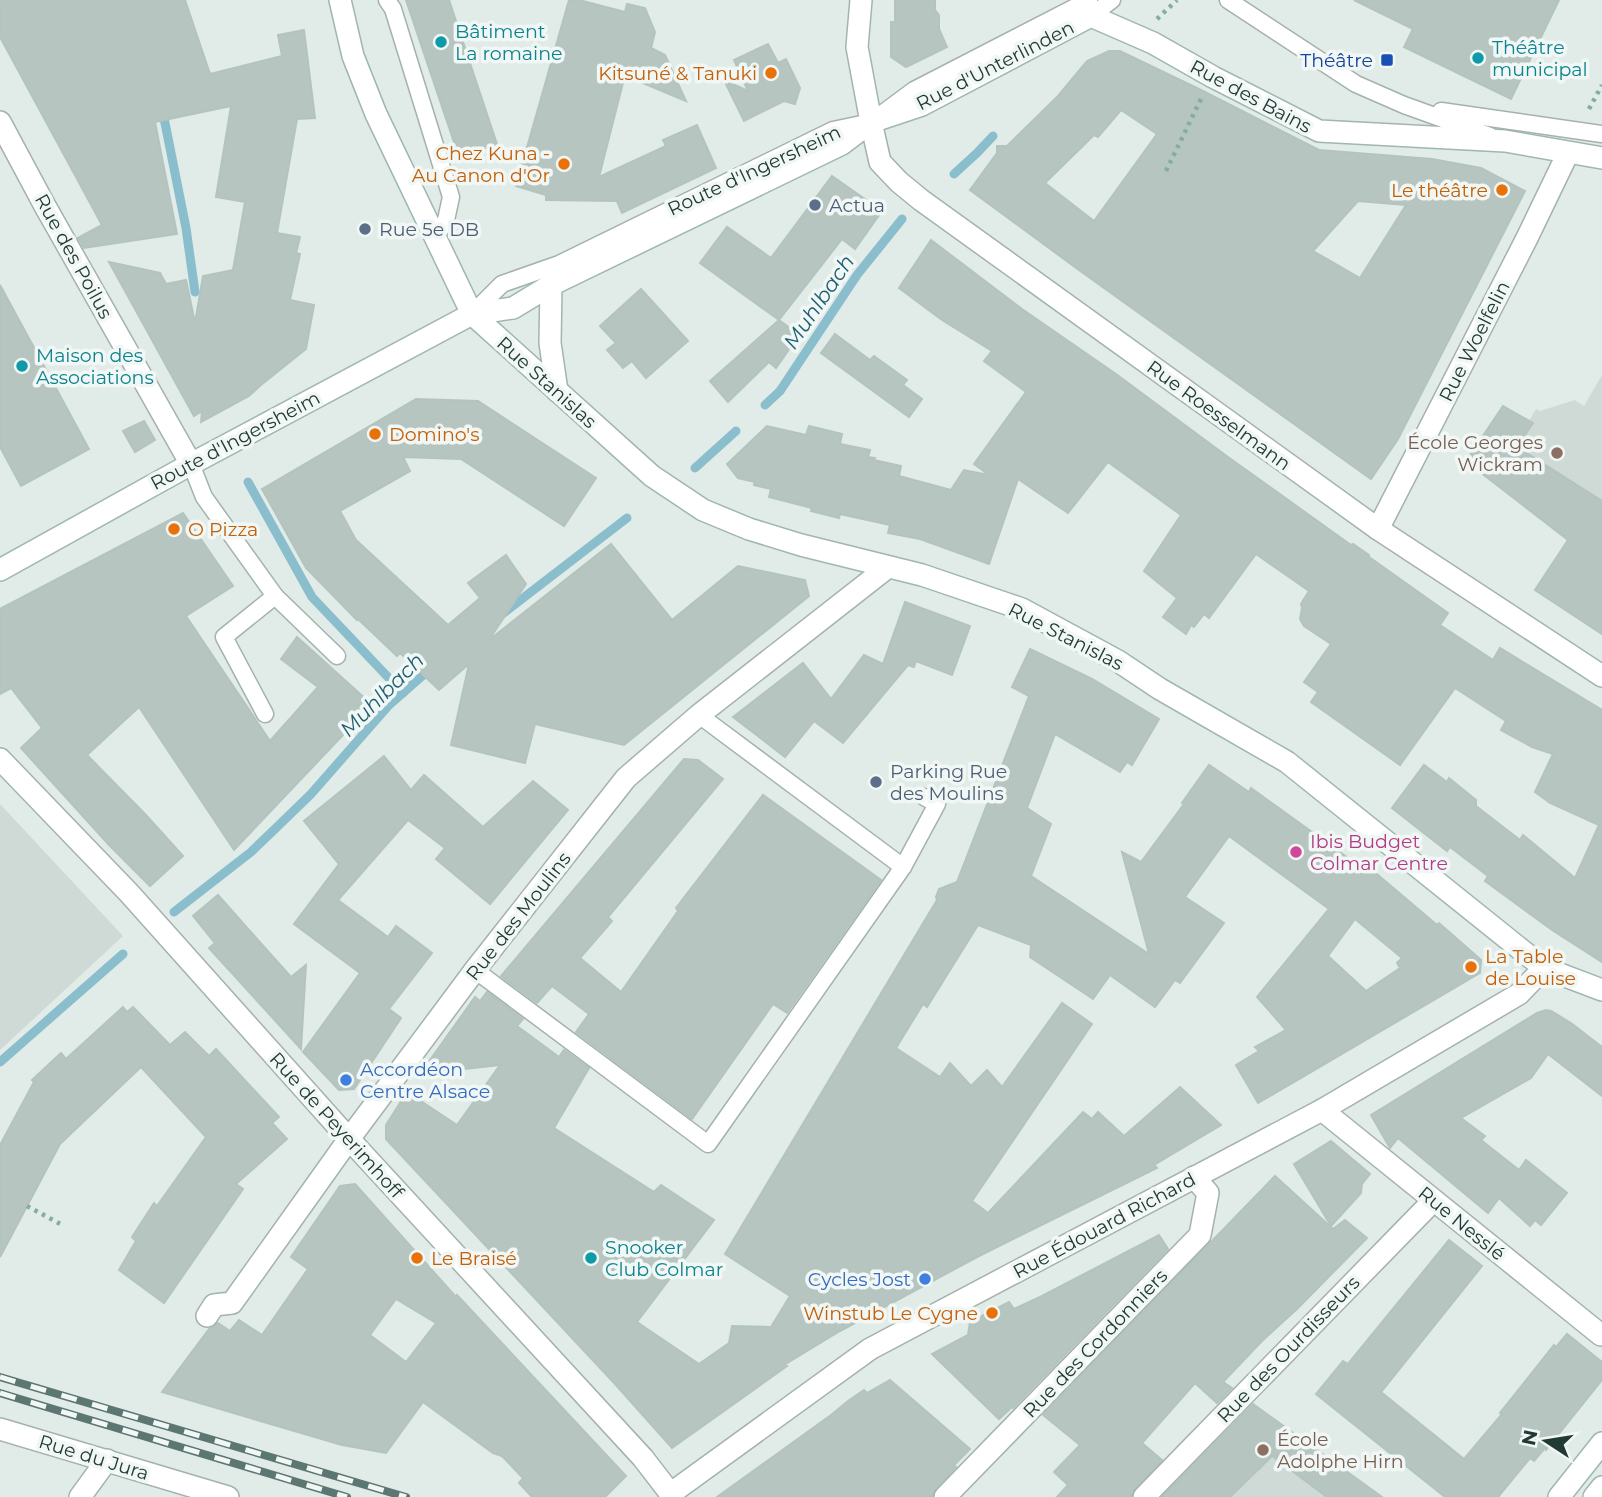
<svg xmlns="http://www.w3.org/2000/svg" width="1602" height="1497" font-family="Montserrat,sans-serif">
<rect width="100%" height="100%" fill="#e1ebe7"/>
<!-- built -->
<g fill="#cfdad6">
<path d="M1602,375V563L1574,544L1493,482L1536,409L1540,411L1575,400L1584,406Z"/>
<path d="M0,804L123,936L0,1050Z"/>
<path d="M1253,1404L1382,1497H1163Z"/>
</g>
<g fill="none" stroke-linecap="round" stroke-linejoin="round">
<!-- stream -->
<g stroke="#8bbecd" stroke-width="9">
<path d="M161,111L164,118L186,228L195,292"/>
<path d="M954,174L977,153L993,136"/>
<path d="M765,405L780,391L857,275L902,219"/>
<path d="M695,468L736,431"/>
<path d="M248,482L312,597L403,693"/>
<path d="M501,615L627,518"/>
<path d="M174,912L251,852L277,827L311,794L389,705L431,668"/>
<path d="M0,1062L123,954"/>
</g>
</g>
<!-- building -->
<g fill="#b6c5c0" stroke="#b3c4be" stroke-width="2" fill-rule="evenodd">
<path d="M0,0H185L210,74L282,56L278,35L304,30L315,118L297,119L277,233L300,237L296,253L300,254L290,300L314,305L306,349L261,385L249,396L201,422L202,411L194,416L109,262L160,273L166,284L186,280L195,323L203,276L233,270L245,202L216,197L231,106L155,122L177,234L84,248L78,238L102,225L0,37Z"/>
<path d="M406,0H449L497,144L459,157Z"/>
<path d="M569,0H579L625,12L627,4L645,8L655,32L651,48L665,55L686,101L633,79L627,67L599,177L666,146L663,140L697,125L716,168L622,213L617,201L546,200V195L516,186Z"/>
<path d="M895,0H935V10L939,15V29L947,47L906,67L891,57V22H895Z"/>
<path d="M1354,0H1559L1511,99L1404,47L1413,29Z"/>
<path d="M768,44L778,63L786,59L800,88L795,104L784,101L744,121L724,80L748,91L734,60Z"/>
<path d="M1109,51H1120L1201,90L1319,150L1432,159L1481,168L1525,191L1398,439L1371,479L1083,273L970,190L997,153V146H1007L1058,96L1087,61ZM1121,110L1157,134L1094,221L1045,183L1094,135L1098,137ZM1358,201L1406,205L1360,278L1313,251Z"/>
<path d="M832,176L882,211L855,249L842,239L779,320L799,335L776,368L769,362L728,402L710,381L779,320L700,263L727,227L771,258Z"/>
<path d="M931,240L1022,309L1116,374L1228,457L1351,545L1353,544L1369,555V557L1448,613L1440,625L1493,660L1500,648L1602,710V962L1552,930L1485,881L1488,876L1450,847L1447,851L1392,808L1424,765L1447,782L1449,778L1476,800V806L1520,840L1523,835L1575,878L1599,825L1550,803L1535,792L1553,754L1532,747L1501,730L1506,721L1455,688L1400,765L1311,702L1318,692L1304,682L1331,644L1304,626L1300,619L1302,608L1301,604L1309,591L1256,554L1209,618L1204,614L1194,627L1191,625L1186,634L1163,617L1177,598L1144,571L1181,515L1108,462L1068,513L1018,479L989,564L920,539L888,533L890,525L840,514L839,518L811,511L812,508L769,497L771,489L754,485L755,482L738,478L727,464L767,426L806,435L809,426L842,434L840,444L870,450L868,457L875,458L874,460L901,466L899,476L951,490L964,470L989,475L974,464L1026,392L984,361L992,351L942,320L899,288Z"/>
<path d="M0,285L89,449L21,486L0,447Z"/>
<path d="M641,289L688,341L646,378L632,361L623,368L607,350L616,343L600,326Z"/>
<path d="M835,334L870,360L874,356L907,380L903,385L922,399L909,417L821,353Z"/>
<path d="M416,399L478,401L596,478L564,526L461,459L403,457L410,471L340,511L356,540L448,625L480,598L468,583L506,555L526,584L489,640L611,544L672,620L738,566L805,580L809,596L624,745L535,724L525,763L451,745L469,664L439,690L400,653L397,656L358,619L357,620L306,568L262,489Z"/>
<path d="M1503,406L1533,423L1517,447L1602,501V634L1535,590L1568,540L1476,469L1478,465L1468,458Z"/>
<path d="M144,421L155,440L135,452L123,431Z"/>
<path d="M183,513L233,586L186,616L270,741L318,687L281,659L297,637L378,710L367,723L360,717L234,850L139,707L87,755L145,814L183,856L150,886L110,846L21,748L42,728L11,688L0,694V609Z"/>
<path d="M905,602L970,626L952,675L916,661L914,667L908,665L843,743L814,721L785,757L733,717L803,663L831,699L864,655L883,664Z"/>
<path d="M1030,649L1092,679L1159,719L1132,765L1127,762L1120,772L1055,734L1027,808L1051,824L1031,876L1149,954L1122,852L1141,862L1184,804L1182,803L1209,765L1249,792L1251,788L1362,868L1365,864L1437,925L1439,923L1481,960L1480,973L1258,1103L1236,1065L1259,1051L1255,1047L1286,1030L1257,997L1329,909L1229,836L1185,897L1224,923L1180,983L1175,980L1155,1007L1110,975L1093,999L1030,957L1031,945L978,925L927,1007L923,1004L896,1048L940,1077L950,1063L971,1086L987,1070L1002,1087L1062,1003L1092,1024L972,1201L988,1213L1083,1112L1092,1119L1098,1112L1124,1136L1180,1087L1221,1125L1154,1165L1157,1168L979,1256L840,1331L784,1365L787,1366L672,1448L615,1384L386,1139V1125L407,1092L457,1125L500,1065L420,1074L475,997L480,1001L487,992L523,1019L517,1026L559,1057L564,1050L589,1068L554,1128L654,1192L661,1185L714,1220L637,1322L699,1364L729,1343L732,1326L771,1327L790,1296L725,1254L937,900L936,897L939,889L957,882L1029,696L1012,687ZM1355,919L1402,958L1397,963L1400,968L1366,991L1328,956Z"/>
<path d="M384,756L411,790L424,775L483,827L533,781L568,810L490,904L436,859L445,848L408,820L338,900L388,937L396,926L432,953L389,1009L401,1018L354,1089L339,1090L303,1052L360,973L294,924L339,864L304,821Z"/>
<path d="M684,759L698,760L723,779L608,917L612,921L580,958L621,992L678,911L676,908L763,795L881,880L787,1013L773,1004L692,1119L576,1032L589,1014L552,986L537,1003L501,976Z"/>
<path d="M218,895L291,977L306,965L301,1049L209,948L215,943L193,916Z"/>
<path d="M123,1007L127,1012L133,1007L170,1045L185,1032L209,1056L216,1049L279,1117L272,1123L287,1139L236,1184L243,1189L164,1303L119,1270L136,1241L132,1237L154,1203L157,1206L206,1137L141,1067L60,1144L0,1257V1145L34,1082L32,1080L61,1053L66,1059Z"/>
<path d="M1546,1010L1551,1011L1571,1023L1602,1047V1096L1548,1054L1531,1078L1461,1118L1485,1136L1481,1140L1519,1170L1526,1160L1567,1193L1541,1225L1535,1220L1530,1226L1499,1198L1488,1213L1398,1138L1390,1148L1371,1115L1537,1013Z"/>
<path d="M1331,1141L1370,1174L1362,1184L1361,1193L1331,1226L1294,1164Z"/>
<path d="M1275,1176L1333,1229L1345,1220L1367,1238L1297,1309L1262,1341L1223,1382L1232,1388L1217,1403L1195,1383L1142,1443L1162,1460L1135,1488L1131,1497H1057L1068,1485L1054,1472L1080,1445L1043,1415Z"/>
<path d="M355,1184L456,1297L457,1295L626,1476L605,1497H532L519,1483L523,1478L502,1456L493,1453L423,1402L386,1453L342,1445L162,1392L209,1329L214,1327L218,1323L230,1331L239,1320L262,1335L308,1269L291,1257L340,1186ZM396,1299L436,1323L406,1362L370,1335Z"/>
<path d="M1159,1235L1168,1249L1013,1408L1012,1407L999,1419L932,1354L968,1335L970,1322L1009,1302L1014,1309L1042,1296Z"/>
<path d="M1449,1240L1482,1266L1381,1392L1464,1459L1502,1414L1500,1413L1554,1345L1556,1347L1567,1334L1602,1362V1380L1546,1450L1545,1448L1534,1461L1530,1458L1498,1497H1445L1316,1394L1343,1361L1348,1364Z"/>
<path d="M890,1380L970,1449L954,1465L956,1467L936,1488L932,1497H717L831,1415L848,1401L864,1390L867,1393Z"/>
<path d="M1253,1404L1382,1497H1327L1272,1456L1230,1497H1162Z"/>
</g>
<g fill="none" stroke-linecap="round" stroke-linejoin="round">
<defs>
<g id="lane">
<path d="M387,0L393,9L451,197L446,220L435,238"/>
<path d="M1228,0L1356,84L1404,105L1490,136"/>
<path d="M1091,16L1112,0"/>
<path d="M1441,111L1602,134"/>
<path d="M472,314L502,284L559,264L833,130L871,122L914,90L1089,0"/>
<path d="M191,464L204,497L275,596L337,656"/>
<path d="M265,714L224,637L275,596"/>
<path d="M699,715L903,867"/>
<path d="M475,970L708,1144L903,867L937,804L924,797"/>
</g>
<g id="street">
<path d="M0,122L45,206L191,464"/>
<path d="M871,122L880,162L899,182L921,200L1378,529L1602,676"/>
<path d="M1378,529L1527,238L1568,153"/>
<path d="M0,759L129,893L349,1139L643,1458L673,1497"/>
<path d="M1322,1110L1601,1335L1602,1334"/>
<path d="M207,1316L214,1305L232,1303L349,1139L475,970L626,778L699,715L888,567"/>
<path d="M0,1429L228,1497"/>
<path d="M670,1494L870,1349L1322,1110L1519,994L1544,968"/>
<path d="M80,1497L107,1460"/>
<path d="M945,1497L1200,1235L1208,1193L1194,1177"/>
<path d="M1144,1497L1433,1201"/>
</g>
<g id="secondary">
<path d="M340,0L353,56L376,114L472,314L652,476L703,510L749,529L801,545L922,575L1022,609L1118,661L1160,689L1287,762L1544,968L1602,990"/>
<path d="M861,0L857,47L871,122"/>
<path d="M551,285L550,343L557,391"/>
<path d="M0,570L191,464L472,314L513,308L551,285L842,144L871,122L922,105L1091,16L1153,43L1213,77L1319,131L1505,141L1602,158"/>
<path d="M1559,1497L1602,1443"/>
<path d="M1594,1497L1602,1487"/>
</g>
</defs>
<!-- lane casing -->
<use href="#lane" stroke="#a4b2ae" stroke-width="19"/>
<!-- street casing -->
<use href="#street" stroke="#a4b2ae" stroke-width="24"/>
<!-- secondary casing -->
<use href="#secondary" stroke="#a0b6b0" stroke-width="24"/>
<!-- path -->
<g stroke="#83ada3" stroke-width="4.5" stroke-dasharray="3.5 5" stroke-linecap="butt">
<path d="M1157,19L1177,0"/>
<path d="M1589,109L1602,85"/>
<path d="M1166,171L1201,99"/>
<path d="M27,1206L64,1226"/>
</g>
<!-- lane -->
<use href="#lane" stroke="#fff" stroke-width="16"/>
<!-- street -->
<use href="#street" stroke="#fff" stroke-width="21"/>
<!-- secondary -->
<use href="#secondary" stroke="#fff" stroke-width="21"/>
<defs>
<g id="rail">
<path d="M0,1377L406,1497"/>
<path d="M0,1393L347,1497"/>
</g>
</defs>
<!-- rail casing -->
<use href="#rail" stroke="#5c7671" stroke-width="8"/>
<!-- rail -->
<use href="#rail" stroke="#f1f7f5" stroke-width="5" stroke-dasharray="16" stroke-linecap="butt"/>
</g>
<!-- markers -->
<g fill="#0f9aa8" stroke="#f1f7f5" stroke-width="2.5">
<circle cx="441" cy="42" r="7"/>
<circle cx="1478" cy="58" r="7"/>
<circle cx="22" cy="366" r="7"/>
<circle cx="591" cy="1258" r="7"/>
</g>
<rect fill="#1a4fb4" stroke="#f1f7f5" stroke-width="2.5" x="1380" y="53" width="14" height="14" rx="3.5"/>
<g fill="#e8710a" stroke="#f1f7f5" stroke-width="2.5">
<circle cx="771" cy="73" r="7"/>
<circle cx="564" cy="164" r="7"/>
<circle cx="1502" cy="190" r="7"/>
<circle cx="375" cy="434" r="7"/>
<circle cx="174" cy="529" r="7"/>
<circle cx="1471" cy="967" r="7"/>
<circle cx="417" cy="1258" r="7"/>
<circle cx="992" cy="1313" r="7"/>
</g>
<g fill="#5c6f8a" stroke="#f1f7f5" stroke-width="2.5">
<circle cx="815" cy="205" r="7"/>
<circle cx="365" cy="229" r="7"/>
<circle cx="876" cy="782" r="7"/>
</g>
<g fill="#8d6e63" stroke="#f1f7f5" stroke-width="2.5">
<circle cx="1557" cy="453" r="7"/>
<circle cx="1263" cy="1450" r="7"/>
</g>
<circle fill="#d1479c" stroke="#f1f7f5" stroke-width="2.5" cx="1296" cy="852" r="7"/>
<g fill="#3f7fe0" stroke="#f1f7f5" stroke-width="2.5">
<circle cx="346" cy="1080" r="7"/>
<circle cx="925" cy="1279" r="7"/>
</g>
<g text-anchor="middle" stroke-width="7" stroke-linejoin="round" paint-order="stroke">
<!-- culture labels -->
<g font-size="19" fill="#0d838f" stroke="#f1f7f5" text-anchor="start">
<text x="455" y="38">Bâtiment<tspan x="455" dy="22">La romaine</tspan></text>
<text x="1492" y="54">Théâtre<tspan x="1492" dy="22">municipal</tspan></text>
<text x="36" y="362">Maison des<tspan x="36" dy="22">Associations</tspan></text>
<text x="605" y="1254">Snooker<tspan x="605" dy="22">Club Colmar</tspan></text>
</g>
<!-- transit labels -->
<g font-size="19" fill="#164399" stroke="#f1f7f5" text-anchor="end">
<text x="1373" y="67">Théâtre</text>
</g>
<!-- street labels -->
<g font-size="19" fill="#223a36" stroke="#f1f7f5">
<text transform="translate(995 65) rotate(-27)" y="7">Rue d'Unterlinden</text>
<text transform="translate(1251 96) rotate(28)" y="7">Rue des Bains</text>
<text transform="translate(754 170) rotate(-25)" y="7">Route d'Ingersheim</text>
<text transform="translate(74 256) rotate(61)" y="7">Rue des Poilus</text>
<text transform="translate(1474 341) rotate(-63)" y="7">Rue Woelfelin</text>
<text transform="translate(547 382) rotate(42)" y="7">Rue Stanislas</text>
<text transform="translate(1219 415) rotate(36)" y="7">Rue Roesselmann</text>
<text transform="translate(235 440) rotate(-28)" y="7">Route d'Ingersheim</text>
<text transform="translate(1066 636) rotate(27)" y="7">Rue Stanislas</text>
<text transform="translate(518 916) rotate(-52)" y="7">Rue des Moulins</text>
<text transform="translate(337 1125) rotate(48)" y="7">Rue de Peyerimhoff</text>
<text transform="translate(1462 1223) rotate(39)" y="7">Rue Nesslé</text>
<text transform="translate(1104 1225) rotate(-28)" y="7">Rue Édouard Richard</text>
<text transform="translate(1095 1343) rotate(-46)" y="7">Rue des Cordonniers</text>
<text transform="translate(1288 1349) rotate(-46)" y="7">Rue des Ourdisseurs</text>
<text transform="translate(94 1457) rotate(17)" y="7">Rue du Jura</text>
</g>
<!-- food labels -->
<g font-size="19" fill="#c56008" stroke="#f1f7f5" text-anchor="end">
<text x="757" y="80">Kitsuné &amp; Tanuki</text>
<text x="550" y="160">Chez Kuna -<tspan x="550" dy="22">Au Canon d'Or</tspan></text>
<text x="1488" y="197">Le théâtre</text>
<text x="389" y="441" text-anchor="start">Domino's</text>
<text x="188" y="536" text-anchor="start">O Pizza</text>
<text x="1485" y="963" text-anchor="start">La Table<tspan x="1485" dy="22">de Louise</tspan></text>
<text x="431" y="1265" text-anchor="start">Le Braisé</text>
<text x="978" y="1320">Winstub Le Cygne</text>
</g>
<!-- service labels -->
<g font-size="19" fill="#4e5e75" stroke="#f1f7f5" text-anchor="start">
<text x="829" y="212">Actua</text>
<text x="379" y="236">Rue 5e DB</text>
<text x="890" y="778">Parking Rue<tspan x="890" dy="22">des Moulins</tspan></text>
</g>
<!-- education labels -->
<g font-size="19" fill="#785e54" stroke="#f1f7f5" text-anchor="end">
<text x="1543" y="449">École Georges<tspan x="1543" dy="22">Wickram</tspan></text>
<text x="1277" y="1446" text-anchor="start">École<tspan x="1277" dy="22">Adolphe Hirn</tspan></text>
</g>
<!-- hotel labels -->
<g font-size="19" fill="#b23c85" stroke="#f1f7f5" text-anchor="start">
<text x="1310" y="848">Ibis Budget<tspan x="1310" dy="22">Colmar Centre</tspan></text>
</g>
<!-- shop labels -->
<g font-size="19" fill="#366cbe" stroke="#f1f7f5" text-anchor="start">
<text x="360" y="1076">Accordéon<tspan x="360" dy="22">Centre Alsace</tspan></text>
<text x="911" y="1286" text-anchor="end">Cycles Jost</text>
</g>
<!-- water labels -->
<g font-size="21" font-style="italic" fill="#1f5f73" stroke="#f1f7f5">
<text transform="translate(819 302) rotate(-56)" y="7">Muhlbach</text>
<text transform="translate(382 695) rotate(-45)" y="7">Muhlbach</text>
</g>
</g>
<!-- north arrow -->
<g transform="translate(1546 1441) rotate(282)" stroke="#f1f7f5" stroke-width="5" paint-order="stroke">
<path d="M0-5L12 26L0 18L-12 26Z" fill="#223a36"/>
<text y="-10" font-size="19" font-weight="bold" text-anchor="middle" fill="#223a36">N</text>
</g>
</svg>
